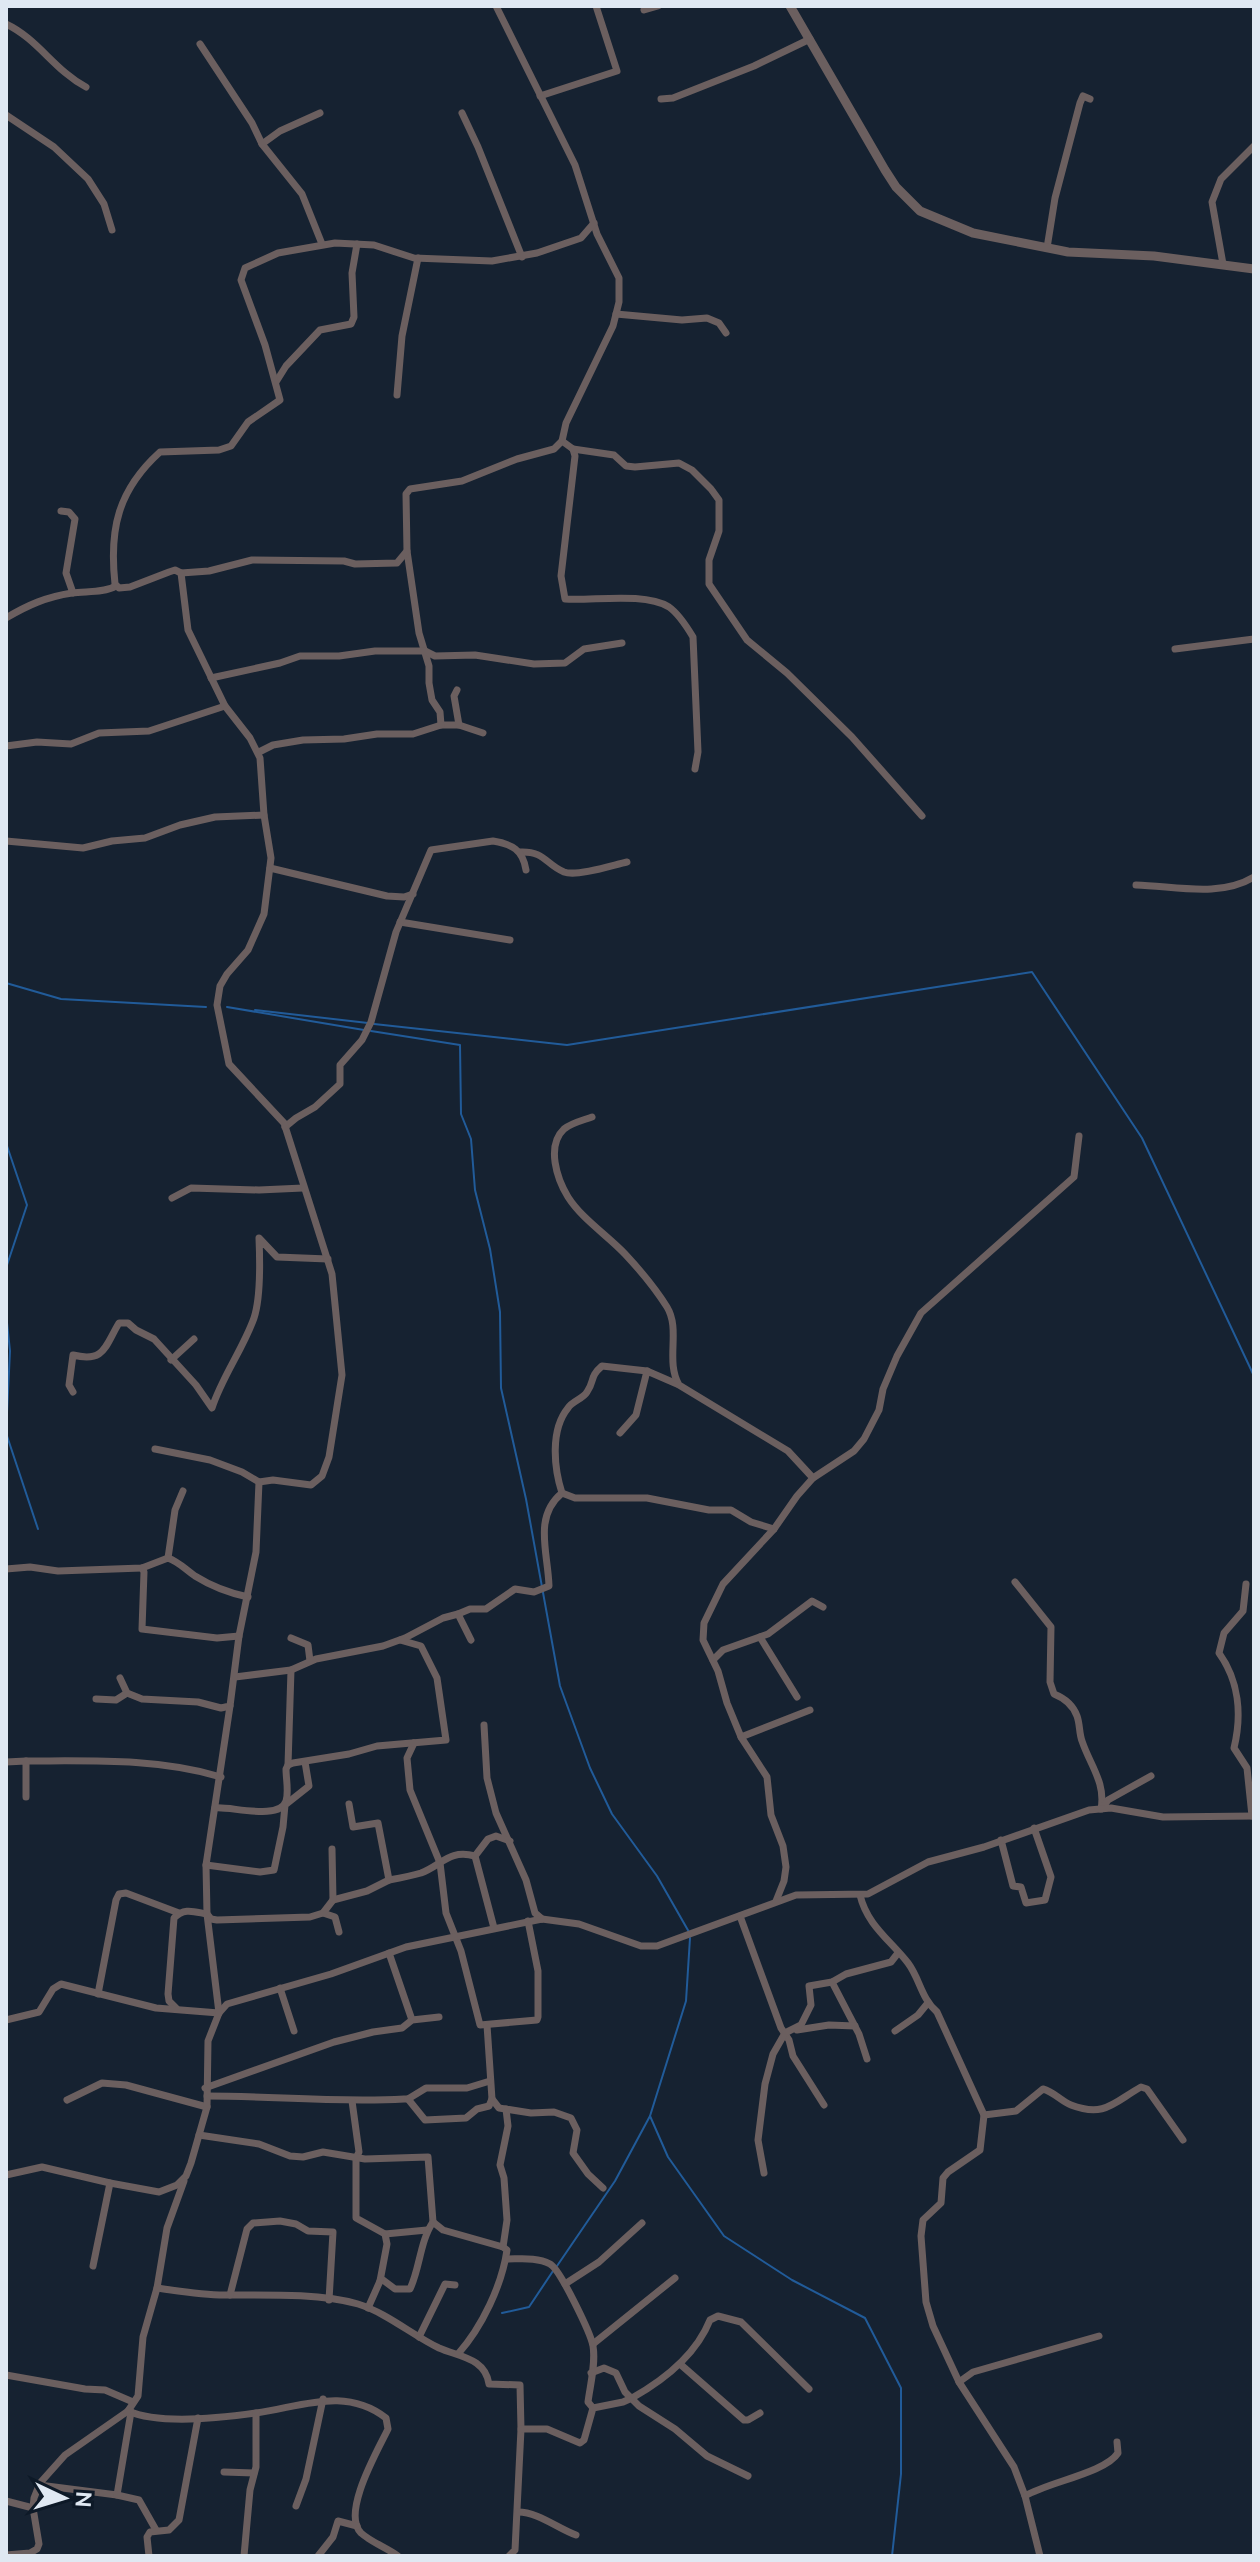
<svg xmlns="http://www.w3.org/2000/svg" width="1260" height="2562" font-family="Ubuntu,sans-serif">
<rect width="100%" height="100%" fill="#162231"/>
<g fill="none" stroke-linecap="round" stroke-linejoin="round">
<!-- stream -->
<g stroke="#215b99" stroke-width="2">
<path d="M6,983L61,999L206,1007"/>
<path d="M227,1007L364,1030"/>
<path d="M255,1010L368,1023"/>
<path d="M374,1024L567,1045L1032,972L1142,1138L1254,1376"/>
<path d="M371,1031L460,1045L461,1114L471,1139L475,1190L490,1249L500,1312L501,1388L526,1499L560,1686L590,1768L612,1814L657,1876L689,1932"/>
<path d="M6,1143L27,1205L6,1268"/>
<path d="M6,1313L10,1351L6,1433L38,1529"/>
<path d="M690,1938L686,2001L650,2116L668,2157L724,2236L792,2280L865,2318L901,2388V2474L892,2556"/>
<path d="M557,2266L615,2181L650,2116"/>
<path d="M502,2313L529,2307L553,2271"/>
</g>
<!-- minor -->
<g stroke="#6b5f5f" stroke-width="7">
<path d="M644,10L658,6"/>
<path d="M6,24C38,39 54,70 86,87"/>
<path d="M200,44L252,123L262,144L302,194L322,244"/>
<path d="M540,96L617,71L596,6"/>
<path d="M661,99L673,98L754,66L810,39"/>
<path d="M462,113L478,147L522,257"/>
<path d="M6,115L54,147L88,179L104,204L112,230"/>
<path d="M262,144L280,131L320,113"/>
<path d="M1047,248L1055,198L1080,103L1083,96L1090,99"/>
<path d="M1223,264L1212,202L1221,179L1254,146"/>
<path d="M616,314L682,320L707,318L719,323L726,333"/>
<path d="M276,382L286,366L320,330L351,324L354,317L352,273L357,244"/>
<path d="M397,395L402,336L418,258"/>
<path d="M562,441L573,449L575,456L561,576L565,599C593,601 644,592 669,607C679,614 687,627 693,637L698,752L695,769"/>
<path d="M573,449L614,455L626,466L635,467L679,463L692,470L711,489L719,500V531L709,560V584L747,640L787,673L852,737L922,816"/>
<path d="M61,511L69,512L75,519L66,573L73,593"/>
<path d="M407,551L419,633L429,666V683L432,700L440,712L441,725H459L483,733"/>
<path d="M181,573L209,571L252,560L344,561L355,564L397,563L407,551L406,494L410,489L462,481L517,459L554,449L562,441L566,423L613,326L619,302V278L597,234L575,165L496,6"/>
<path d="M6,618C28,605 46,597 72,593C86,591 104,593 116,586"/>
<path d="M1175,649L1254,639"/>
<path d="M211,678L280,663L300,656H339L375,651H425L435,656L475,655L534,664L565,663L584,649L622,643"/>
<path d="M457,690L454,696L459,725"/>
<path d="M6,746L37,742L71,744L99,733L149,731L225,706"/>
<path d="M259,752L273,745L303,740L344,739L377,734H413L441,725"/>
<path d="M6,841L83,848L112,841L145,838L180,825L215,817L264,815"/>
<path d="M520,852C545,851 545,864 564,872C577,877 613,865 627,862"/>
<path d="M270,868L387,896L404,897L413,894"/>
<path d="M1136,885C1175,886 1219,898 1254,877"/>
<path d="M400,922L510,940"/>
<path d="M592,1117C584,1120 571,1123 564,1129C546,1146 557,1179 568,1197C582,1219 607,1235 625,1254C640,1270 655,1288 667,1307C681,1330 665,1361 679,1385L788,1451L813,1478"/>
<path d="M285,1127L296,1118L315,1107L340,1084V1065L362,1040L371,1022L396,932L431,850L493,841C512,844 523,850 526,870"/>
<path d="M172,1198L191,1188L259,1190L303,1188"/>
<path d="M171,1360L194,1339"/>
<path d="M647,1371L602,1366C589,1377 595,1381 587,1392C583,1399 572,1401 568,1408C550,1430 554,1468 562,1493L575,1498H647L709,1510H731L751,1522L774,1529"/>
<path d="M73,1392L69,1385L73,1355C105,1363 105,1346 119,1323H128L136,1330L154,1339L196,1385L212,1408C222,1377 243,1349 254,1318C261,1297 260,1261 259,1238L277,1257L328,1259"/>
<path d="M620,1433L636,1415L647,1371L677,1384"/>
<path d="M155,1449L210,1460L242,1472L259,1482L273,1480L311,1485L322,1476L329,1457L342,1375L332,1274L284,1123L229,1064L217,1005L220,986L227,974L248,950L264,914L271,858L264,815L260,758L250,738L225,706L188,630L181,573L175,570L169,572L130,587L119,588L115,584C109,529 118,490 160,452L219,450L231,446L248,422L280,400L265,345L241,280L245,268L278,253L335,243L374,245L414,258L492,261L537,253L581,238L594,223"/>
<path d="M168,1558L175,1510L183,1491"/>
<path d="M142,1568L144,1572L142,1629L217,1638L239,1636"/>
<path d="M6,1569L30,1567L58,1571L142,1568L168,1558C179,1562 185,1569 195,1576C211,1586 229,1593 248,1597"/>
<path d="M1015,1582L1051,1627L1050,1682L1054,1694C1064,1698 1073,1705 1077,1716C1080,1724 1079,1733 1082,1741C1090,1765 1106,1783 1101,1809"/>
<path d="M1246,1584L1243,1611L1224,1633L1219,1653C1239,1681 1242,1715 1234,1748L1247,1768L1252,1816"/>
<path d="M458,1614L470,1609H486L515,1589L534,1592L549,1586C548,1552 533,1517 562,1493"/>
<path d="M760,1637L797,1697"/>
<path d="M291,1638L308,1645L310,1661"/>
<path d="M713,1660L723,1650L768,1634L812,1601L823,1607"/>
<path d="M235,1677L291,1670L316,1659L383,1646L405,1638L443,1618L458,1614L471,1640"/>
<path d="M120,1678L127,1693L142,1699L198,1702L221,1708L230,1706L239,1636L256,1552L259,1482"/>
<path d="M96,1699L116,1700L127,1693"/>
<path d="M484,1725L487,1778L496,1813L526,1880L535,1913L542,1919"/>
<path d="M741,1737L810,1710"/>
<path d="M414,1743L407,1758L410,1790L440,1863L446,1913L461,1951L480,2025L537,2020L538,2017V1971L528,1921"/>
<path d="M26,1761C91,1761 158,1758 221,1777"/>
<path d="M6,1762L26,1761V1797"/>
<path d="M288,1765L291,1670"/>
<path d="M1103,1807L1108,1800L1151,1776"/>
<path d="M215,1808C230,1806 280,1821 286,1801C289,1792 286,1779 286,1769L288,1765L293,1763L349,1754L377,1746L446,1740L437,1678L421,1646L400,1640"/>
<path d="M1001,1840L1013,1886L1021,1887L1026,1903L1045,1900L1051,1877L1034,1828"/>
<path d="M206,1865L260,1872L274,1870L283,1827L285,1805L309,1786L305,1762"/>
<path d="M389,1880C400,1878 411,1876 421,1873C442,1865 449,1849 475,1856"/>
<path d="M860,1895C867,1925 890,1940 908,1963C920,1979 921,1998 937,2012L984,2115L980,2150L948,2172L943,2178L941,2203L923,2220L921,2236L926,2302L933,2326L959,2382L1014,2467L1025,2496L1040,2556"/>
<path d="M333,1900L367,1891L389,1880L378,1823L353,1827L349,1804"/>
<path d="M776,1901L784,1881L786,1867L783,1846L771,1815L767,1777L741,1737L727,1703L718,1671L703,1640L704,1623L723,1584L774,1529L797,1496L813,1478L854,1451L864,1439L879,1410L883,1389L897,1356L921,1313L1074,1177L1079,1136"/>
<path d="M323,1913L335,1917L339,1932"/>
<path d="M740,1916L781,2028L789,2040L793,2056L824,2105"/>
<path d="M494,1928L475,1856L488,1839L496,1836L510,1841"/>
<path d="M389,1953L412,2020"/>
<path d="M832,1982L859,2034L867,2059"/>
<path d="M280,1988L294,2031"/>
<path d="M98,1994L116,1900L119,1894L126,1893L179,1913"/>
<path d="M176,2008L169,2001L168,1994L174,1918C184,1907 195,1912 207,1914L211,1919L217,1920L310,1917L323,1913L333,1900L332,1849"/>
<path d="M6,2020L39,2012L53,1989L61,1984L156,2008L219,2013L207,1914L206,1865L230,1706"/>
<path d="M797,2030L829,2025L855,2026"/>
<path d="M895,2031L918,2015L927,2004"/>
<path d="M205,2088L334,2042L373,2032L402,2028L412,2020L439,2017"/>
<path d="M207,2096C273,2096 338,2103 404,2099H408L425,2120L466,2118L477,2109L489,2106L492,2099L487,2025"/>
<path d="M408,2099L426,2088H467L490,2081"/>
<path d="M492,2099L499,2108L531,2113L554,2112L571,2118L577,2130L573,2153L588,2174L603,2188"/>
<path d="M67,2100L102,2083L126,2085L207,2107"/>
<path d="M352,2101L359,2152L356,2158V2218L385,2234L427,2230"/>
<path d="M984,2115L1016,2111L1043,2089C1054,2092 1061,2101 1071,2105C1105,2118 1114,2102 1141,2087L1147,2089L1183,2140"/>
<path d="M199,2135L259,2144L290,2156L303,2157L323,2152L365,2159L428,2157L433,2222C420,2241 420,2268 410,2289H395L383,2280L380,2281L368,2308"/>
<path d="M764,2173L758,2140L765,2084L773,2054L785,2033L801,2025L811,2005L809,1986L832,1982L846,1974L891,1962L898,1953"/>
<path d="M6,2175L42,2167L110,2183L159,2192L177,2185L186,2176L191,2163L207,2107L208,2041L219,2013L227,2004L331,1974L406,1947L542,1919L579,1924L641,1946H657L796,1895L868,1894L928,1862L984,1847L1089,1810L1111,1808L1163,1817L1254,1816"/>
<path d="M433,2222L443,2230L503,2247L507,2250C502,2285 482,2327 458,2354"/>
<path d="M503,2247L507,2220L504,2178L500,2165L508,2126L506,2109"/>
<path d="M507,2259C521,2259 537,2257 550,2264C560,2269 591,2334 593,2346C596,2363 590,2386 588,2402L593,2408"/>
<path d="M93,2266L110,2183"/>
<path d="M380,2281L387,2244L385,2234"/>
<path d="M565,2284L599,2262L642,2223"/>
<path d="M157,2288C179,2291 202,2295 224,2295C264,2295 320,2293 358,2304C387,2313 412,2335 439,2348C460,2357 485,2358 489,2384L520,2385L521,2429L515,2550L509,2556"/>
<path d="M230,2295L247,2229L253,2223L280,2221L296,2224L308,2231L333,2232L329,2300"/>
<path d="M419,2337L445,2284L455,2285"/>
<path d="M593,2344L675,2278"/>
<path d="M680,2364L744,2420H748L760,2413"/>
<path d="M591,2373L604,2368L616,2373L625,2392L639,2406L675,2429L707,2456L748,2476"/>
<path d="M6,2375L85,2389L105,2390L133,2402"/>
<path d="M959,2382L973,2372L1099,2336"/>
<path d="M128,2411C160,2425 221,2418 256,2413C301,2407 345,2386 386,2418L388,2429C378,2450 341,2513 361,2533C371,2542 387,2548 398,2556"/>
<path d="M521,2429H547L580,2443L584,2440L593,2408L623,2402L632,2398C664,2380 696,2355 710,2320L718,2316L741,2322L809,2389"/>
<path d="M224,2472L254,2473"/>
<path d="M39,2485L117,2495L131,2412"/>
<path d="M117,2495L139,2500L156,2530"/>
<path d="M1025,2496C1048,2482 1105,2473 1118,2453L1117,2442"/>
<path d="M6,2501L33,2508"/>
<path d="M296,2506L306,2479L323,2399"/>
<path d="M518,2512C538,2512 557,2528 576,2535"/>
<path d="M6,2555L30,2553L37,2549L39,2544L33,2508L34,2498L40,2483L65,2455L128,2411L138,2396L143,2337L157,2288L167,2228L184,2181"/>
<path d="M149,2556L147,2537L150,2532L169,2530L179,2520L198,2418"/>
<path d="M244,2556L250,2490L256,2467V2413"/>
<path d="M318,2556L333,2537L338,2521L357,2526"/>
</g>
<!-- tertiary -->
<path stroke="#6b5f5f" stroke-width="9" d="M790,6L885,170L896,187L920,211L973,233L1068,252L1154,256L1254,269"/>
</g>
<!-- border -->
<rect width="1260" height="2562" fill="none" stroke="#dfe8f2" stroke-width="16"/>
<!-- north arrow -->
<g transform="translate(64 2498) rotate(94)" stroke="#0d1927" stroke-width="6" paint-order="stroke">
<path d="M0-6L14 30L0 20L-14 30Z" fill="#dfe8f2"/>
<text y="-12" font-size="22" font-weight="bold" text-anchor="middle" fill="#dfe8f2">N</text>
</g>
</svg>
